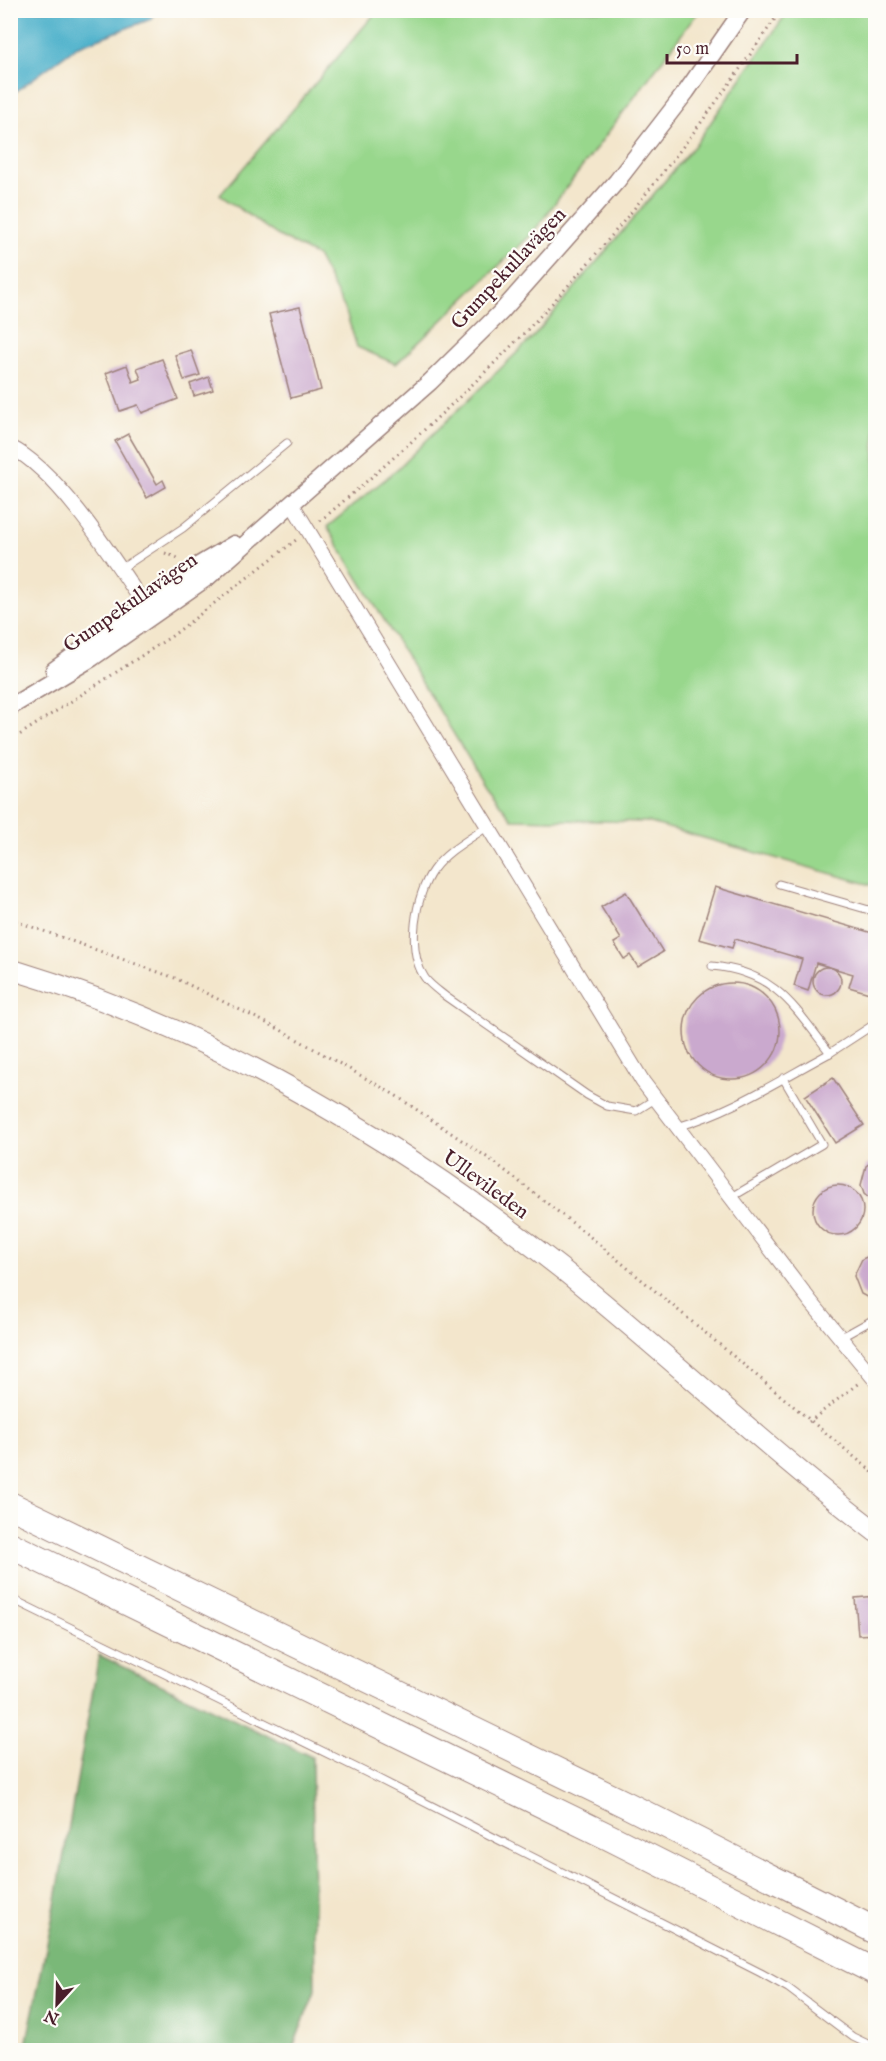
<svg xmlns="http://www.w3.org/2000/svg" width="886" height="2061" font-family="'IM FELL English',serif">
<rect width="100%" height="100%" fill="#fdfcf7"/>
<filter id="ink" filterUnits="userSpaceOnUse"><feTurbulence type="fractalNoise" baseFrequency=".0167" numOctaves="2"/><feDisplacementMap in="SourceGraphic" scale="12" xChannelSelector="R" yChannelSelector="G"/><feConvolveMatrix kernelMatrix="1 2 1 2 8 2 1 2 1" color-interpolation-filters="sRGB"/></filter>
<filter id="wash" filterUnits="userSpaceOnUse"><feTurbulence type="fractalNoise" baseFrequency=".008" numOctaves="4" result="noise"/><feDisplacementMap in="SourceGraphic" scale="24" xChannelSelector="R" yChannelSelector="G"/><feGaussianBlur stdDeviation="1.35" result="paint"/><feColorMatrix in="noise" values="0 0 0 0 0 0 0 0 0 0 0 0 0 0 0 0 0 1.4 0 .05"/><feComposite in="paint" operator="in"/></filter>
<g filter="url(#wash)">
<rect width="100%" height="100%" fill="#f3e6cc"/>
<!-- green -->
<g fill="#98d78c" stroke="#717b5c" stroke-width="1.5">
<path d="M378,10L699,11L532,234L396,364L357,347L345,309L317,256L277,235L220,195Z"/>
<path d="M788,11H875V886L647,822L512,819L485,785L327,527L395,471L534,336L695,145Z"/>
</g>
<!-- forest -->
<path fill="#7ab878" stroke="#626c52" stroke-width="1.5" d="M99,1655L312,1757L315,1991L292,2050H25L55,1905Z"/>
<!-- water -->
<path fill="#4bb0ca" stroke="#4a687a" stroke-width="1.5" d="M11,10H157V11L151,19L76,47L11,95Z"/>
<g id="blocks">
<!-- building -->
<g fill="#caa9ce">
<path d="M300,307L321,390L291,398L269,314Z"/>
<path d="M191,350L200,375L184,380L175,355Z"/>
<path d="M162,359L178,399L142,413L138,405L120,411L106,373L127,365L133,382L141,379L137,368Z"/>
<path d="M209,377L213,390L194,396L190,384Z"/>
<path d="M128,434L157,484L163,480L166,487L147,498L115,441Z"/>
<path d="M715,887L876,934V995L849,987L853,974L816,963L808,991L794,986L802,959L735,939L732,948L699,939Z"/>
<path d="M626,892L663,952L638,967L630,955L624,959L614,943L621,939L601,907Z"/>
<circle cx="827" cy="981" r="14"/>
<circle cx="732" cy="1031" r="48"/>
<path d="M833,1078L864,1125L835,1143L805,1096Z"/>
<path d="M876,1159V1204L864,1194L861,1185L866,1166Z"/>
<circle cx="838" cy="1210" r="25"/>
<path d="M876,1253V1302L861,1294L854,1276L862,1259Z"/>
<path d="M876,1596V1634L858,1635L855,1598Z"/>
</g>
</g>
</g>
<g filter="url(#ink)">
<use href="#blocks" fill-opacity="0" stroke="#9e827c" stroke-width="1.5"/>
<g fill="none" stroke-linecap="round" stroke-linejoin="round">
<defs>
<g id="service">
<path d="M119,570L183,528L287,443"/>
<path d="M487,827C468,840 447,851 433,870C415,895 406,951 425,978C430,985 439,991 445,996L587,1095L607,1106L636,1111L655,1099"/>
<path d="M779,884L876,912"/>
<path d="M712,966C776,972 794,1007 830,1053L876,1023"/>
<path d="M677,1127C733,1111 779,1080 830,1053"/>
<path d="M732,1197L822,1144L783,1078"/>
<path d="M840,1338L876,1318"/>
<path d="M10,1598L367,1773L761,1973L788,1988L853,2037L876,2048"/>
</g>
<g id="minor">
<path d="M10,447C59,470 118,566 149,612"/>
<path d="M292,504L643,1082L811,1302L876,1381"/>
</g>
<g id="tertiary">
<path d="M54,670L199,565L234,544"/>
<path d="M10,707L92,658L208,577L430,382L502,311L617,181L686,92L743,10"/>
</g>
<path id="secondary" d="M10,969C213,1030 398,1139 563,1270C669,1355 767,1449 876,1532"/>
<g id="motorway">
<path d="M10,1505L627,1805L876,1931"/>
<path d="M10,1545L611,1838L876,1972"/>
</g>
</defs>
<!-- service casing -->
<use href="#service" stroke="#9e827c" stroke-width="9"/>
<!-- minor casing -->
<use href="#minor" stroke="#9e827c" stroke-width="16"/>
<!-- tertiary casing -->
<use href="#tertiary" stroke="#9e827c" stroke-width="19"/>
<!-- secondary casing -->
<use href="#secondary" stroke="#9e827c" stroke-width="22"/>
<!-- motorway casing -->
<use href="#motorway" stroke="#9e827c" stroke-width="28"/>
<!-- path -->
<g stroke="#9e827c" stroke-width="3" stroke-dasharray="1.5 4.5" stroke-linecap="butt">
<path d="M320,521C392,461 461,398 527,330C621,232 704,123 781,10"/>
<path d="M165,553L178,558"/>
<path d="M10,741L172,636L296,540"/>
<path d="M10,919L175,978L279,1029L395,1095L494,1162L588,1235L876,1475"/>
<path d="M809,1422L860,1382"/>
</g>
<!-- service -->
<use href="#service" stroke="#fff" stroke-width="7"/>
<!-- minor -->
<use href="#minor" stroke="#fff" stroke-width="14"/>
<!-- tertiary -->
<use href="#tertiary" stroke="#fff" stroke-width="16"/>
<!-- secondary -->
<use href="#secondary" stroke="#fff" stroke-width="20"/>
<!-- motorway -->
<use href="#motorway" stroke="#fff" stroke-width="26"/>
</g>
</g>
<g text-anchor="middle" stroke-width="4.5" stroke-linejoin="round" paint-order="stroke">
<!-- street labels -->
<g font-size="21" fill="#4a1f2b" stroke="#fdfcf7">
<text transform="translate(508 268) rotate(-47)" y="7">Gumpekullavägen</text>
<text transform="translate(130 602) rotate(-35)" y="7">Gumpekullavägen</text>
<text transform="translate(486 1184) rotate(36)" y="7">Ullevileden</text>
</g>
</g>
<!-- margin -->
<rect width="886" height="2061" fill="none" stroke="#fdfcf7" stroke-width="36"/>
<!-- north arrow -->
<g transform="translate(57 2004) rotate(202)" stroke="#fdfcf7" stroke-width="4.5" paint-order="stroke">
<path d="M0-4.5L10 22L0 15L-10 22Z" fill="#4a1f2b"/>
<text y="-9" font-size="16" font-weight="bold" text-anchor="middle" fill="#4a1f2b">N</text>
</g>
<!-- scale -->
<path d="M667 54v9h130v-9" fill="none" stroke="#4a1f2b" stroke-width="3"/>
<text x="676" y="54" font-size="18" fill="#4a1f2b" stroke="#fdfcf7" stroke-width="4.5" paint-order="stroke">50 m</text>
</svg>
